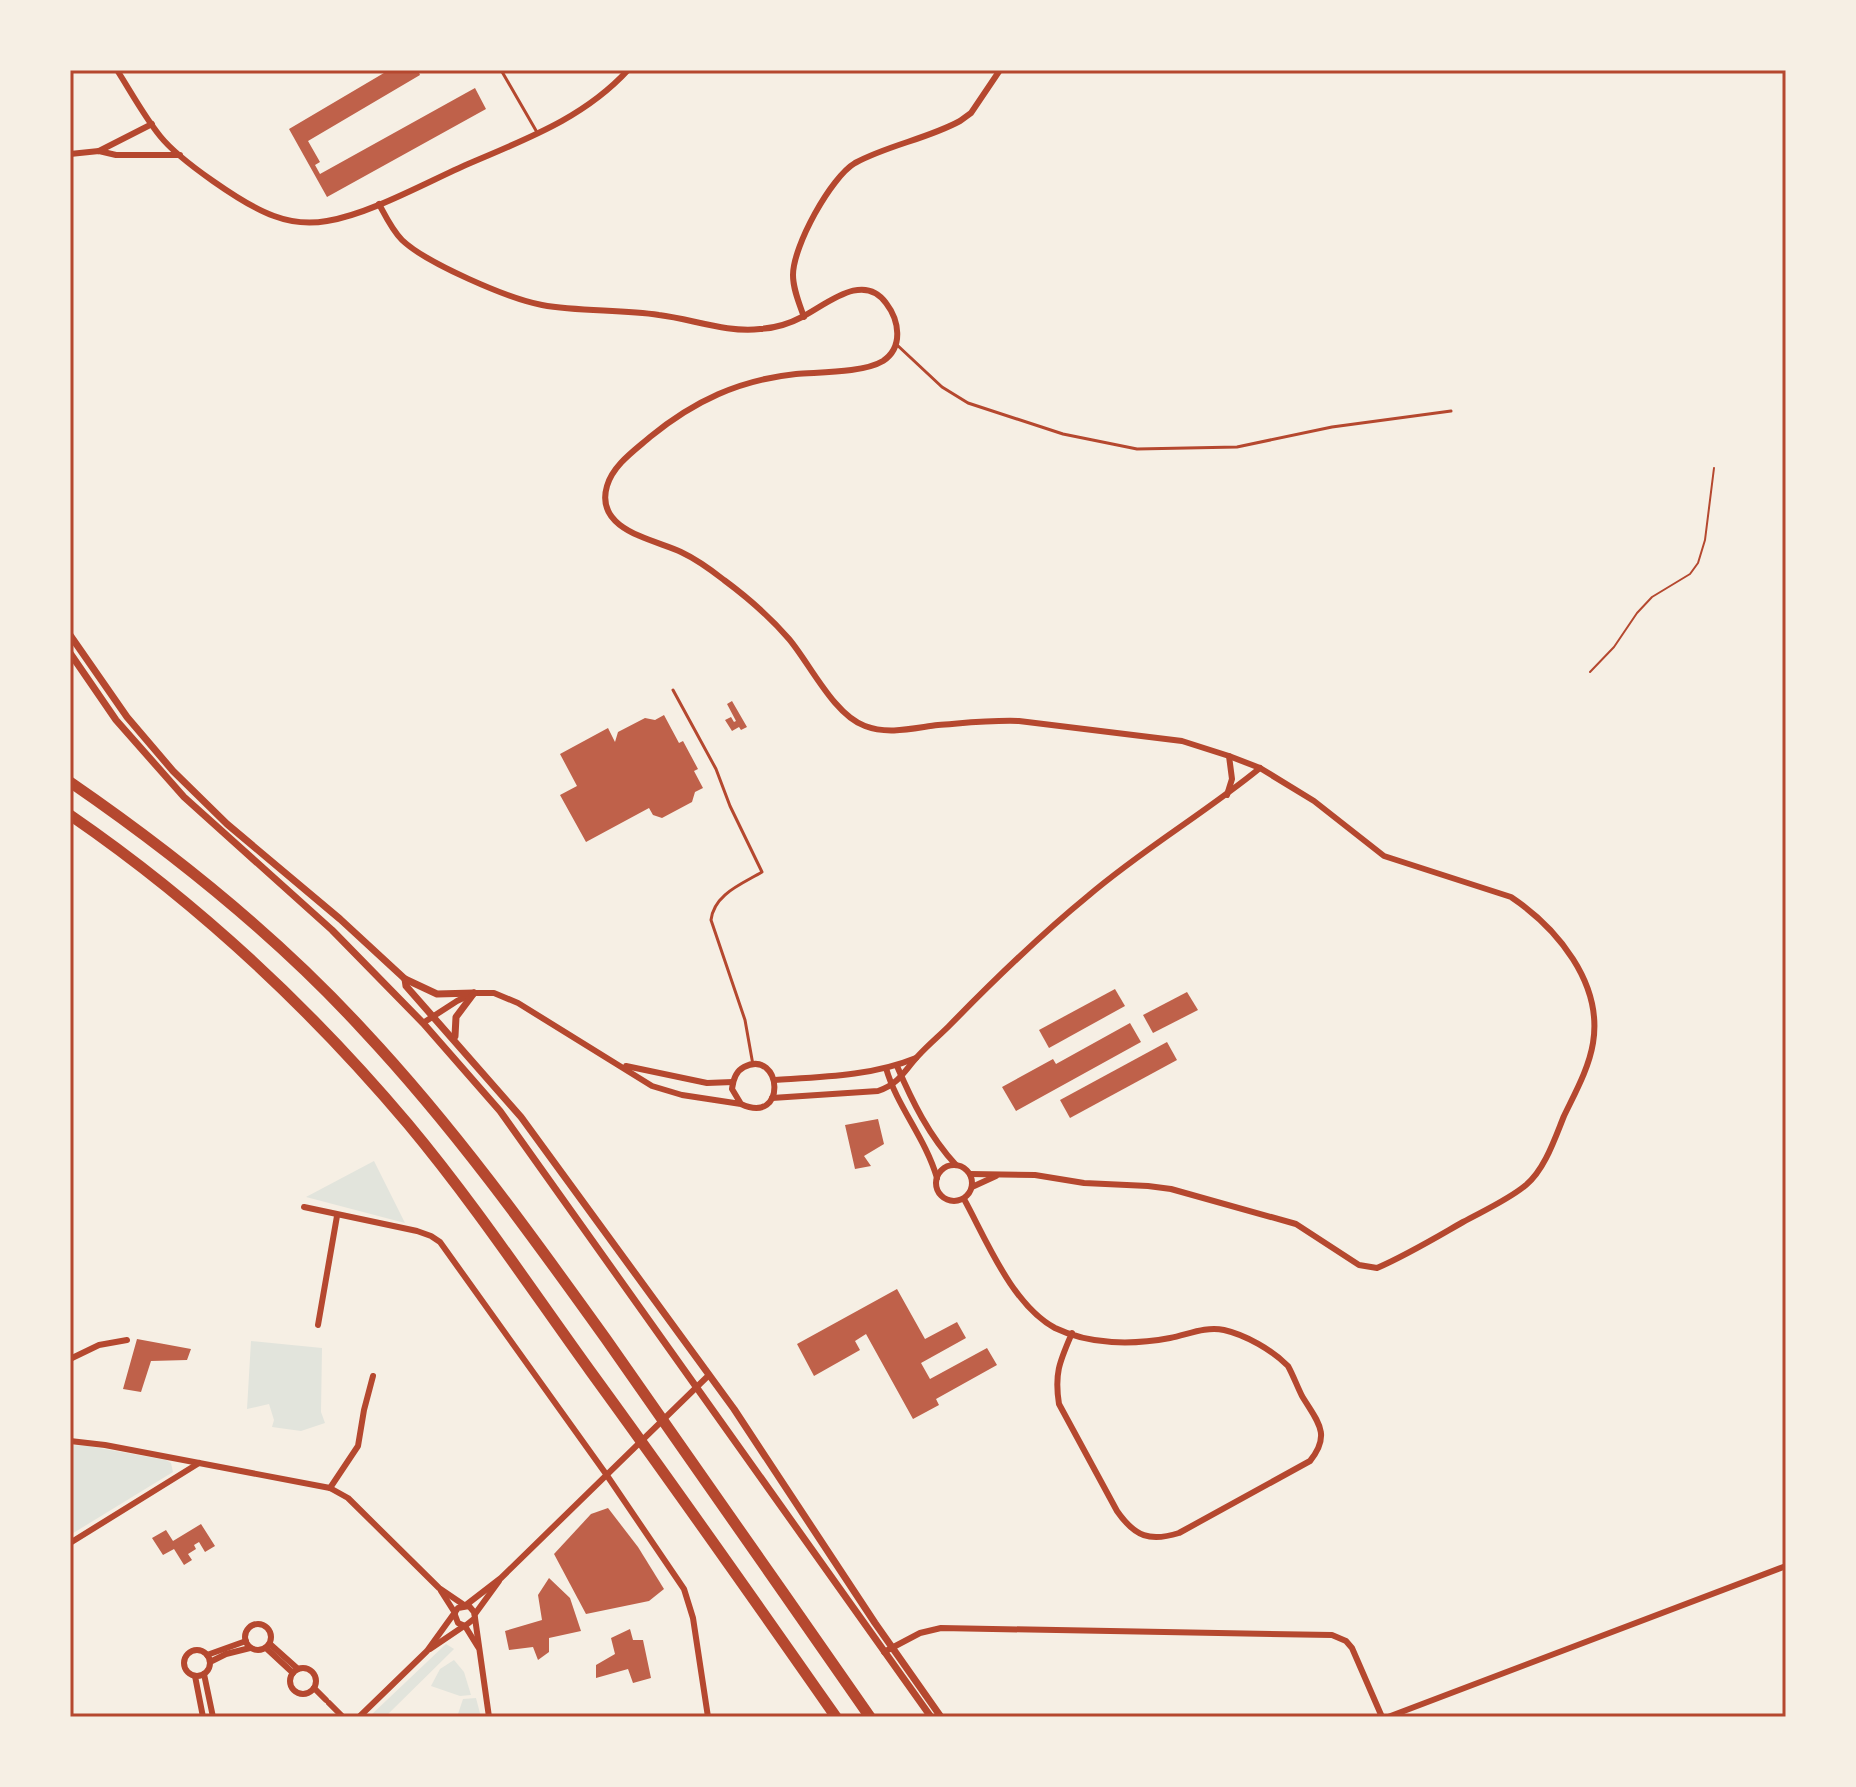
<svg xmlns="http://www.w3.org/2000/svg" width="1856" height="1787" font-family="'Times New Roman',serif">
<rect width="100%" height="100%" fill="#f6efe4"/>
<!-- green -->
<g fill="#e2e4dc">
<path d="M374,1161L405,1223L306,1197Z"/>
<path d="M251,1341L322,1348L321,1412L325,1423L301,1431L272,1427L274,1420L269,1404L247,1409Z"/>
<path d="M70,1445L88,1446L166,1460L171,1463L173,1472L70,1535Z"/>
<path d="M446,1644L454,1649L385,1717H369Z"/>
<path d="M454,1660L464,1672L471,1695L460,1696L431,1686L440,1669Z"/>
<path d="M476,1698L481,1717H457L463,1699Z"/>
</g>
<!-- building -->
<g fill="#bf614a">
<path d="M389,70H418L420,75L308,141L320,162L315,165L320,174L475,88L486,109L327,197L289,129Z"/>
<path d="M732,701L747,727L741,730L739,727L732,731L725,720L731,717L734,722L736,721L727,704Z"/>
<path d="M664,715L679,743L683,741L698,769L694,771L703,788L695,792L692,802L662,818L653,815L649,808L586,842L560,795L577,786L560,754L608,728L615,742L618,732L645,718L655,720Z"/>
<path d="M1115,989L1125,1006L1049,1048L1039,1030Z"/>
<path d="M1187,992L1198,1010L1153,1033L1143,1015Z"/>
<path d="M1130,1023L1141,1042L1016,1111L1002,1087L1053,1059L1056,1064Z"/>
<path d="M1167,1042L1177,1060L1070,1118L1060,1100Z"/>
<path d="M878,1119L884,1144L864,1156L871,1166L855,1169L845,1125Z"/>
<path d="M897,1289L925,1339L957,1322L966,1338L921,1363L930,1379L987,1348L997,1365L936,1399L939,1405L913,1419L866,1334L855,1341L860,1350L814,1376L797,1344Z"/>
<path d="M137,1339L191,1349L187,1360L151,1361L141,1392L123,1389Z"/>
<path d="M608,1508L638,1547L664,1589L649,1601L586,1614L554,1554L591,1514Z"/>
<path d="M201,1524L215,1546L205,1552L199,1542L194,1545L196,1549L188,1554L192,1560L184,1565L174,1549L163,1555L152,1538L166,1530L173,1541Z"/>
<path d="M549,1578L570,1598L581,1631L549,1638V1652L538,1660L533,1647L509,1650L505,1631L542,1620L538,1595Z"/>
<path d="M630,1629L633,1640H643L651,1678L633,1683L628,1669L596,1678V1665L615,1654L611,1638Z"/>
</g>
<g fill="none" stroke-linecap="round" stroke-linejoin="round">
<!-- path -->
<path stroke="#b5482f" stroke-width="2" d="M1590,672L1614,647L1637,613L1652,597L1690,574L1698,563L1705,540L1714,468"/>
<!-- service -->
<g stroke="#b5482f" stroke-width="3">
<path d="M501,70L538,134"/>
<path d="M896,344L942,387L968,403L1063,434L1137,449L1237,447L1332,427L1451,411"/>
<path d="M673,690L716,769L730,806L762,872C742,884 714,894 711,920L745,1020L753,1065"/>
</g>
<!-- minor -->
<g stroke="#b5482f" stroke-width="6">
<path d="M117,70C131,92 144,116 160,136C179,160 245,206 274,216C290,222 310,224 327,221C370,214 427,182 468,164C526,139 584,118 628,70"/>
<path d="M99,151L152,124"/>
<path d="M70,154L99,151L116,155H180"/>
<path d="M379,204C386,217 392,230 402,240C426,263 509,299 542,305C580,312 620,309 659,315C692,319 727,333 760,329C775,328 789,324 802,317C826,305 863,271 886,303C899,320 904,347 883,361C863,373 819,372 796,374C739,380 694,401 650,437C635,450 613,465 607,486C594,530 653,539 681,552C696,559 710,569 724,580C747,597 770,617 789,639C810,664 834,715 865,726C888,735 914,728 938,725C965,723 991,720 1019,721L1182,741L1229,756L1260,768L1314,801L1384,856L1511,897C1557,928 1603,983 1593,1043C1589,1068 1575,1093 1564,1116C1555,1138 1545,1169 1526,1185C1508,1200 1483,1211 1463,1222C1435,1238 1407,1255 1377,1268L1359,1265L1296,1224L1171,1189L1148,1186L1084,1183L1035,1175L970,1174"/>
<path d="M804,317C799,303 793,289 793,275C793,246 831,177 855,163C888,145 927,139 960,121L971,113L1000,70"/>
<path d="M1227,795L1232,779L1229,756"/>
<path d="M423,1023L457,1001L474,993H494L518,1003L652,1086L682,1095L741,1104C788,1126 782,1048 744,1067C736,1071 733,1080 732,1089L741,1104"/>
<path d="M626,1066L707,1083L733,1082"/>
<path d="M897,1066C912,1101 929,1136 956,1165"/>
<path d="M886,1068C897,1107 925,1137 937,1178"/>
<path d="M775,1080C822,1077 872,1076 916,1058"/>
<path d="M772,1098L878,1091C899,1084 904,1071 918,1056C928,1045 939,1036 949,1026C993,981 1039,936 1088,896C1143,849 1205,813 1260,768"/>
<circle cx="954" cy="1183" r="18"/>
<path d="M972,1187L996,1176"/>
<path d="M964,1199C986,1239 1012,1305 1055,1328C1090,1345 1133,1345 1170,1338C1187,1335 1205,1326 1224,1330C1246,1335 1272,1350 1288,1366C1293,1375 1297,1386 1302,1396C1317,1421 1332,1434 1310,1461L1179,1533C1150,1542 1135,1537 1117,1511L1059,1404C1054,1373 1060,1361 1072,1333"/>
<path d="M304,1207L417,1231L431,1236L440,1242L606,1474L684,1589L693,1618L708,1717"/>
<path d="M318,1325L337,1216"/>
<path d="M70,1359L99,1345L127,1340"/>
<path d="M70,1441L105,1445L330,1488L348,1498L439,1588L464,1605"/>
<path d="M330,1488L358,1446L364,1410L373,1376"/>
<path d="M70,1543L199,1463"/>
<path d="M441,1591L455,1613"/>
<path d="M466,1605L501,1578L709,1375"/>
<path d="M475,1614L499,1581"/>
<path d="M475,1618L489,1717"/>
<circle cx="258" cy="1637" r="13"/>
<path d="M465,1626L478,1647"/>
<path d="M270,1644L298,1669"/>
<path d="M266,1648L293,1673"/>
<path d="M430,1649L464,1626"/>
<circle cx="197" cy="1663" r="13"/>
<path d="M884,1652L920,1633L941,1628L1332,1635L1346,1641L1352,1648L1382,1717"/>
<path d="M207,1655L246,1641"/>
<path d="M210,1662L226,1654L250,1648"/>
<circle cx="303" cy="1681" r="13"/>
<path d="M204,1674L213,1717H209"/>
<path d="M195,1676L203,1717"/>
<path d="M314,1688L326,1700"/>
<path d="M329,1703L343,1717"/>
<path d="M359,1717L427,1651L458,1608L469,1606L474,1612L475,1618L465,1626L458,1623L455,1615"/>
<path d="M1388,1717L1786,1566"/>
</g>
<!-- tertiary -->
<g stroke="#b5482f" stroke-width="7">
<path d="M70,635L127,717L173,771L227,824L340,919L405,979L406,986L521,1117L734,1409L875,1623L941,1717"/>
<path d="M70,653L116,720L184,797L332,930L423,1023L500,1111L931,1717"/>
<path d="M405,979L437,994L474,993"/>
<path d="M455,1036L456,1017L474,993"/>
</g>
<!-- motorway -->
<g stroke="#b5482f" stroke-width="11">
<path d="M70,782C176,855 277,936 364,1031C453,1126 530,1233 606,1339C695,1465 782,1591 870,1717"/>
<path d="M70,815C195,901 310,1008 408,1124C474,1203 531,1289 591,1372C674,1486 755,1601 836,1717"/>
</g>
</g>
<!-- border -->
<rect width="1856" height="1787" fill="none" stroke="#f6efe4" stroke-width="144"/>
<rect x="72" y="72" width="1712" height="1643" fill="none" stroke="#b5482f" stroke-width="3"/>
</svg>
